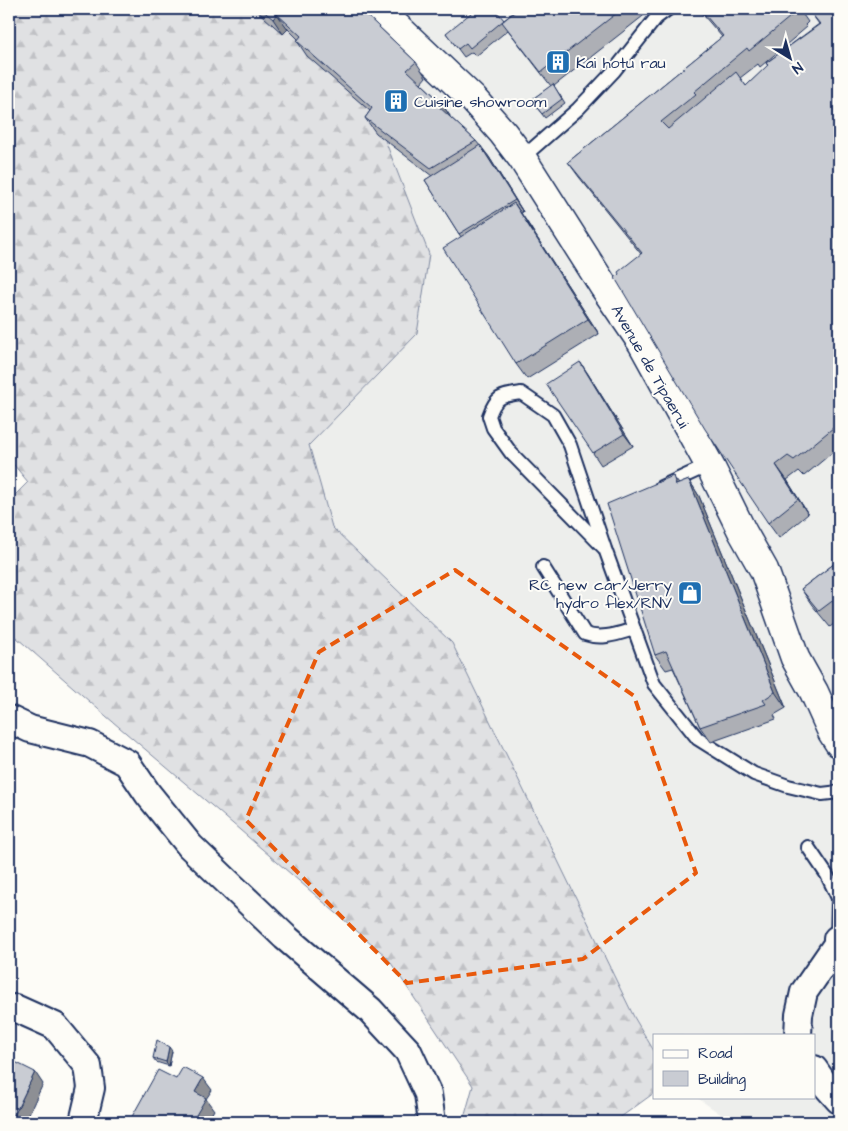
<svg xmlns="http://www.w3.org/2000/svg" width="848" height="1131" font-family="'Architects Daughter',sans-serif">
<defs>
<pattern id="forest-firs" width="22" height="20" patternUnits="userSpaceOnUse" patternTransform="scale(1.25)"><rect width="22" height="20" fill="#e0e1e3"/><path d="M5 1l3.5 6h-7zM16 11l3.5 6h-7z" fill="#c0c1c5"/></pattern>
</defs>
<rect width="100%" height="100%" fill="#fdfcf7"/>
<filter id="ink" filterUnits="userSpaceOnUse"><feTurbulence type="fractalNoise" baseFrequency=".02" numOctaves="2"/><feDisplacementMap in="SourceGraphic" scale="10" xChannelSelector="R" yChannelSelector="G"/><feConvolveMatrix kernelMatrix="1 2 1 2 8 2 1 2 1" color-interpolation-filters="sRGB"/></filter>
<g filter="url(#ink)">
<!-- built -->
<path fill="#edeeec" d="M264,9H839V1122H732L696,1097H814V1035H654V1051L634,1017L452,643L332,527L308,445L417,334Z"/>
<!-- forest -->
<path fill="url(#forest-firs)" stroke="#7e88a0" d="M9,9H264L363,83L429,254L417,334L309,445L332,527L452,643L634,1017L654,1051V1093L614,1122H463L473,1086L387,957L218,811L106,716L9,631V501L28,482L9,459Z"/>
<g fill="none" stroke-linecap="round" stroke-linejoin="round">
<defs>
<g id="lane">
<path d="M522,158L578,109L614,71L656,18L668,9"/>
<path d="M661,487L709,465"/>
<path d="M605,549L511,453L493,428L489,416C496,396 501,396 521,393L553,415L570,445L605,549L654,684L698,739L754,774L788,786L822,794L839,792"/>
<path d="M543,567L585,634C602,640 617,634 634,629"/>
<path d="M808,847L827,875L838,898L837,939"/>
</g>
<g id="street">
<path d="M9,719L30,729L90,744L127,763L148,794L190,846L285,937L370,1010L408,1051L428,1094L432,1122"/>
<path d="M15,1008L55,1026L88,1066L91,1088L83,1122"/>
<path d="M798,1035L799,1015L804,992L837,944V939L839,941"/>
<path d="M814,1069L823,1082L839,1100"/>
</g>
<path id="secondary" d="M378,9L473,99L503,133L522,158L604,287L642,343L711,468L742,531L764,570L795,658L814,692L832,732L839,743"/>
</defs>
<!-- lane casing -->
<use href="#lane" stroke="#1b2f5e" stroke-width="16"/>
<!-- street casing -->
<use href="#street" stroke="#1b2f5e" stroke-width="30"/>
<!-- secondary casing -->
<use href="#secondary" stroke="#1b2f5e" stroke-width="31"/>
<!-- lane -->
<use href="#lane" stroke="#fdfcf7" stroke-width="12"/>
<!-- street -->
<use href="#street" stroke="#fdfcf7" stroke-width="26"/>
<!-- secondary -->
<use href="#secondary" stroke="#fdfcf7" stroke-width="28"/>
</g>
<!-- wall -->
<g fill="#adafb5" stroke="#1b2f5e">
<path d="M255,9H360L416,62L426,77L421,83L440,101L450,116V117L476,141L489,157L523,212L521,213L599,334L527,379L516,364L461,237L425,180L432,176L376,133L365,118L370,111L307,56L297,41L298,39L288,29L283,34Z"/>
<path d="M518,9H652L554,86L565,103L545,118L531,100L551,86L508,30L476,56L472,52L464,57L446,33L504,20Z"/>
<path d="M698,9H799L808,22L805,25L807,27L760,67L758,64L740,78L746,86L768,66L766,63L819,24L811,13L814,10L813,9H839L836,11L839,15V447L804,476L799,471L787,480L808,514L779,538L768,523L641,254L579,177L568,162L722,37Z"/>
<path d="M580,362L588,374L633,446L601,465L593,453Z"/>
<path d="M689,480L699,496L786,708L774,715L776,719L711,742L700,727L673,668L666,670L655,655L679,484Z"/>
<path d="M839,560V620L830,627L812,605L801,589Z"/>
<path d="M172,1051L169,1066L156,1062L153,1058Z"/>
</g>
<!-- shaded-wall -->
<g fill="#8d8f94" stroke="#1b2f5e">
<path d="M277,14L288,29L283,34L273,19Z"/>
<path d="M440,101L450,116L447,120L437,105Z"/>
<path d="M480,145L489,157L523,212L515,200Z"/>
<path d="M514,203L525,219L599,334L588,319Z"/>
<path d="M580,362L588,374L633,446L624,434Z"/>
<path d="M776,465L787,480L808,514L798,499Z"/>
<path d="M673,476L684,491L676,485Z"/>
<path d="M689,480L699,496L786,708L775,692Z"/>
<path d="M169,1047L172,1051L169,1066L166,1062Z"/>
<path d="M35,1072L43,1084L25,1122H11Z"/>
<path d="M203,1078L212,1090L206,1099L214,1110L207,1122H192L195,1092Z"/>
</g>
<!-- building -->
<g fill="#c9ccd3" stroke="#1b2f5e">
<path d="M261,9H360L416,62L407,70L440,101L437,105L476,141L431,168L365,118L372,108L297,41L301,36L277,14L273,19Z"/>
<path d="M476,9H495L504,20L470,48L466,43L458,49L446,33Z"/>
<path d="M518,9H622L541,72L502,22Z"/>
<path d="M700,9H795H794L796,12L749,51L747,48L694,92L696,94L661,122L668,129L736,72L746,86L768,65L766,63L820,24L811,13L815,9H834L839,15V423L794,460L788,456L776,465L798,499L768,523L705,429L615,278L619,274L618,272L642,253L568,162L723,36Z"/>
<path d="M553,84L562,99L542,114L531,100Z"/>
<path d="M480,145L515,200L459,234L425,180Z"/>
<path d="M514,203L588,319L516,364L443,248Z"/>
<path d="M580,362L624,434L593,453L546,384Z"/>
<path d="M839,466V478L833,471Z"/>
<path d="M673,476L676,485L689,480L775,692L763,700L766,704L700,727L666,651L655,655L607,504Z"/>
<path d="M839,560V596L819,611L801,589Z"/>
<path d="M157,1040L169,1047L166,1062L153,1058Z"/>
<path d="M9,1059L35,1072L11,1122H9Z"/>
<path d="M183,1067L203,1078L195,1092L206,1098L192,1122H129L158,1070L176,1079Z"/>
</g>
</g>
<!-- marked area -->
<path fill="none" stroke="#e8590c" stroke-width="4" stroke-dasharray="10 6" stroke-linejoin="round" d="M455,570L634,696L696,873L583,959L407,983L246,820L319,652Z"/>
<!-- icons -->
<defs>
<symbol id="building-square" viewBox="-11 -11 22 22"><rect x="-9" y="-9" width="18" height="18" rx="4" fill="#1f6fb2" stroke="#fdfcf7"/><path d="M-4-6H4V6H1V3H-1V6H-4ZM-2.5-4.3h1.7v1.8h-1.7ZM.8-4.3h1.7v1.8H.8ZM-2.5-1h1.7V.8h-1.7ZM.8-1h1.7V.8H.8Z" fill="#fff"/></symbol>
<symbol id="shop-square" viewBox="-11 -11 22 22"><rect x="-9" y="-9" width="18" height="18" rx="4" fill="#1f6fb2" stroke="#fdfcf7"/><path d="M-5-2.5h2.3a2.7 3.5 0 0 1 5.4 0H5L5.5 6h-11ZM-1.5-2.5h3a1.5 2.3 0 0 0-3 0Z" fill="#fff"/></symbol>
</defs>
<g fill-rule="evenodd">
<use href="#building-square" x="544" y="48" width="28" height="28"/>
<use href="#building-square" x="382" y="87" width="28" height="28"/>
<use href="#shop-square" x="676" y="579" width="28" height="28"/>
</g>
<g text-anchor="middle" stroke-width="4" stroke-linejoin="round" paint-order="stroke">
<!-- poi labels -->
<g font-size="16" fill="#1b2f5e" stroke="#fdfcf7" text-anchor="start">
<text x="576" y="68">Kai hotu rau</text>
<text x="414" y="107">Cuisine showroom</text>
<text x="672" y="590" text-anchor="end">RC new car/Jerry<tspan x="672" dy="18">hydro flex/RNV</tspan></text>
</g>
<!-- street labels -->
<g font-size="16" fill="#1b2f5e" stroke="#fdfcf7">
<text transform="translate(651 366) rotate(60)" y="6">Avenue de Tipaerui</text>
</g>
</g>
<!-- margin -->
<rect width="848" height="1131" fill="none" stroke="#fdfcf7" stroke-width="30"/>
<rect x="15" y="15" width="818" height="1101" fill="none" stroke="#1b2f5e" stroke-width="2" filter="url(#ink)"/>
<!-- legend -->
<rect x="653" y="1034" width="162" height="65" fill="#fdfcf7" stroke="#a3aaba"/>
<rect x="663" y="1050" width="25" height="8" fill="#fdfcf7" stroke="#a3aaba"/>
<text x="698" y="1058" font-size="15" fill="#1b2f5e">Road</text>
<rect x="663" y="1071" width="25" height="15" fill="#c9ccd3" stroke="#a3aaba"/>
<text x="698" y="1084" font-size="15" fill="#1b2f5e">Building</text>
<!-- north arrow -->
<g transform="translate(790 58) rotate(143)" stroke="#fdfcf7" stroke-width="4" paint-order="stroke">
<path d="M0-4L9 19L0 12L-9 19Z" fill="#1b2f5e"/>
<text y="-8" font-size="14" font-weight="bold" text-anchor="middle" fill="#1b2f5e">N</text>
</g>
</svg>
